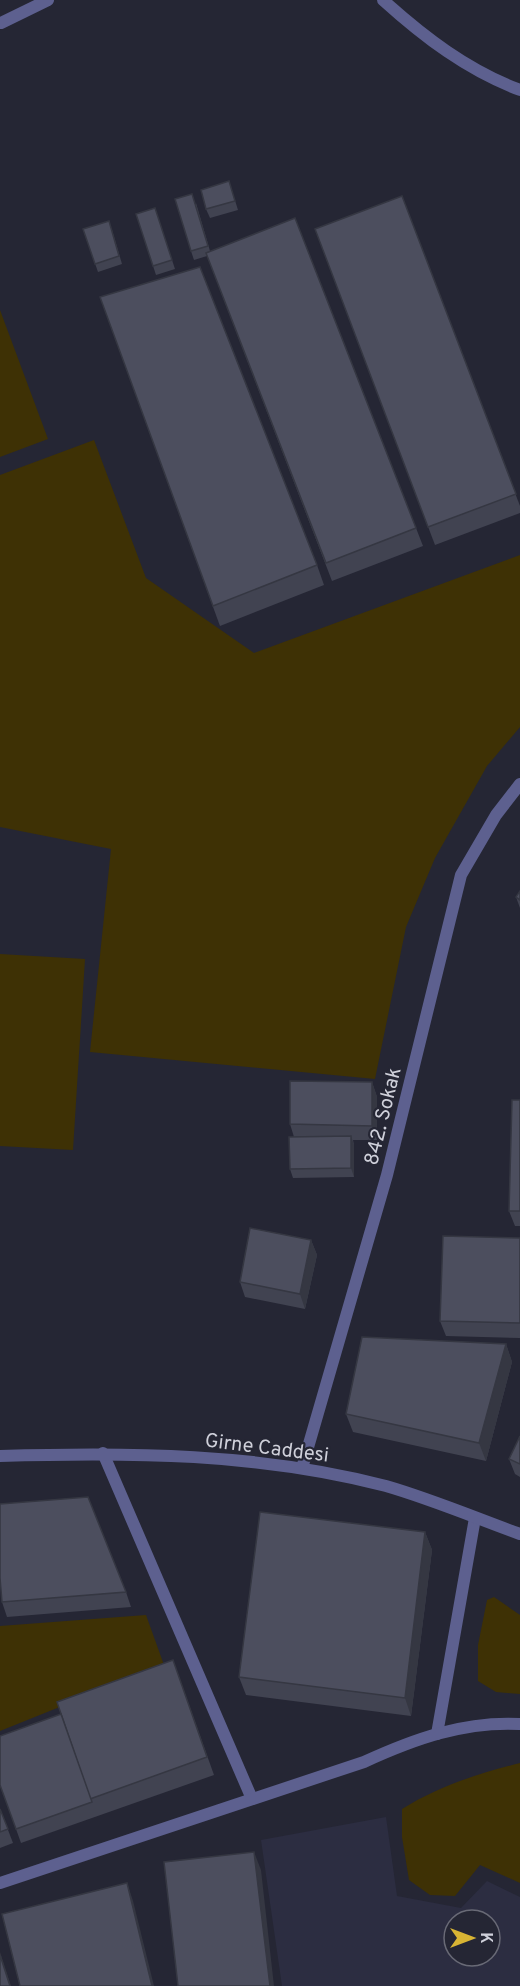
<svg xmlns="http://www.w3.org/2000/svg" width="520" height="1986" font-family="Overpass,sans-serif">
<rect width="100%" height="100%" fill="#252634"/>
<!-- built -->
<path fill="#2c2d41" fill-rule="evenodd" d="M386,1817L397,1896L461,1908L487,1881L520,1897V1986H282L261,1840ZM454,1920H490V1956H454Z"/>
<!-- green -->
<g fill="#3e3105">
<path d="M0,310L48,439L0,457Z"/>
<path d="M94,440L146,578L254,653L520,555V727L487,766L435,858L406,927L375,1079L90,1052L111,849L0,827V475Z"/>
<path d="M0,954L85,959L73,1150L0,1146Z"/>
<path d="M494,1597L520,1615V1694L496,1692L478,1681V1645L487,1600Z"/>
<path d="M146,1615L164,1665L0,1731V1626Z"/>
<path d="M520,1763V1883L480,1865L455,1896L430,1895L409,1880L402,1837V1809C439,1786 477,1774 520,1763Z"/>
</g>
<g fill="none" stroke-linecap="round" stroke-linejoin="round">
<!-- service -->
<path stroke="#5d608f" stroke-width="12" d="M1,23L48,0"/>
<!-- minor -->
<g stroke="#5d608f" stroke-width="12">
<path d="M383,0C424,37 467,70 520,90"/>
<path d="M103,1453L252,1799"/>
<path d="M302,1468L387,1175L461,875L496,815L520,784"/>
<path d="M437,1734L475,1518"/>
<path d="M0,1883L364,1762C414,1739 464,1721 520,1724"/>
</g>
<!-- tertiary -->
<path stroke="#5d608f" stroke-width="12" d="M0,1456C129,1452 260,1453 386,1486C431,1499 476,1518 520,1534"/>
</g>
<!-- wall -->
<g fill="#414351">
<path d="M229,181L238,210L210,218L206,209Z"/>
<path d="M402,196L520,506V513L435,545L315,229Z"/>
<path d="M196,203L210,251L416,528L423,546L332,581L207,256L194,260L191,251Z"/>
<path d="M155,208L175,269L156,275L136,214Z"/>
<path d="M83,229L112,230L122,264L98,272Z"/>
<path d="M100,297L317,565L324,585L220,626Z"/>
<path d="M520,891V908L516,897Z"/>
<path d="M372,1082L377,1097V1140H353L354,1145V1177L293,1178L290,1169L294,1137L290,1124Z"/>
<path d="M520,1100V1226H515L509,1211Z"/>
<path d="M520,1238V1338L446,1336L440,1321Z"/>
<path d="M311,1240L317,1255L305,1309L245,1297L240,1282Z"/>
<path d="M506,1344L512,1362L486,1461L353,1432L346,1414Z"/>
<path d="M520,1436V1477L515,1474L509,1459Z"/>
<path d="M425,1532L432,1550L411,1716L246,1695L239,1677Z"/>
<path d="M126,1592L131,1607L7,1617L2,1602Z"/>
<path d="M173,1660L214,1775L21,1843L16,1829L61,1714Z"/>
<path d="M0,1809L13,1843L0,1848Z"/>
</g>
<!-- shaded-wall -->
<g fill="#353742">
<path d="M372,1082L377,1097V1140L372,1126Z"/>
<path d="M351,1136L354,1145V1177L351,1168Z"/>
<path d="M311,1240L317,1255L305,1309L300,1294Z"/>
<path d="M506,1344L512,1362L486,1461L479,1443Z"/>
<path d="M425,1532L432,1550L411,1716L405,1698Z"/>
<path d="M254,1852L261,1870L274,1986H270Z"/>
<path d="M127,1883L133,1901L154,1986H152Z"/>
<path d="M0,1952L11,1986H10L0,1955Z"/>
</g>
<!-- building -->
<g fill="#4c4e5e" stroke="#353742" stroke-width="1.5">
<path d="M229,181L235,201L206,209L201,190Z"/>
<path d="M192,194L208,246L191,251L175,199Z"/>
<path d="M402,196L516,494L428,527L315,229Z"/>
<path d="M155,208L172,260L153,266L136,214Z"/>
<path d="M295,218L416,528L326,563L206,253Z"/>
<path d="M109,221L119,256L95,264L83,229Z"/>
<path d="M200,267L317,565L213,606L100,297Z"/>
<path d="M520,891V900L516,897Z"/>
<path d="M290,1081L372,1082V1126L290,1124Z"/>
<path d="M512,1100H520V1211H509Z"/>
<path d="M351,1136V1168L290,1169L289,1137Z"/>
<path d="M250,1228L311,1240L300,1294L240,1282Z"/>
<path d="M443,1236L520,1238V1323L440,1321Z"/>
<path d="M362,1337L506,1344L479,1443L346,1414Z"/>
<path d="M520,1436V1464L509,1459Z"/>
<path d="M88,1497L126,1592L2,1602L0,1578V1504Z"/>
<path d="M260,1512L425,1532L405,1698L239,1677Z"/>
<path d="M173,1660L207,1757L90,1799L57,1702Z"/>
<path d="M61,1714L92,1802L16,1829L0,1785V1736Z"/>
<path d="M0,1809L8,1829L0,1832Z"/>
<path d="M254,1852L270,1986H178L164,1862Z"/>
<path d="M127,1883L152,1986H20L2,1914Z"/>
<path d="M0,1955L10,1986H0Z"/>
</g>
<g text-anchor="middle" stroke-width="4.5" stroke-linejoin="round" paint-order="stroke">
<!-- street labels -->
<g font-size="20" fill="#cfd0da" stroke="#252634">
<text transform="translate(382 1116) rotate(-76)" y="7">842. Sokak</text>
<text transform="translate(267 1447) rotate(7)" y="7">Girne Caddesi</text>
</g>
</g>
<!-- north arrow -->
<g transform="translate(472 1938) rotate(90)"><circle r="28" fill="#252634" stroke="#696a76" stroke-width="1.5"/>
<path d="M0-4.5L10 22L0 15L-10 22Z" fill="#d8b434"/>
<text y="-9" font-size="16" font-weight="bold" text-anchor="middle" fill="#cfd0da">K</text>
</g>
</svg>
